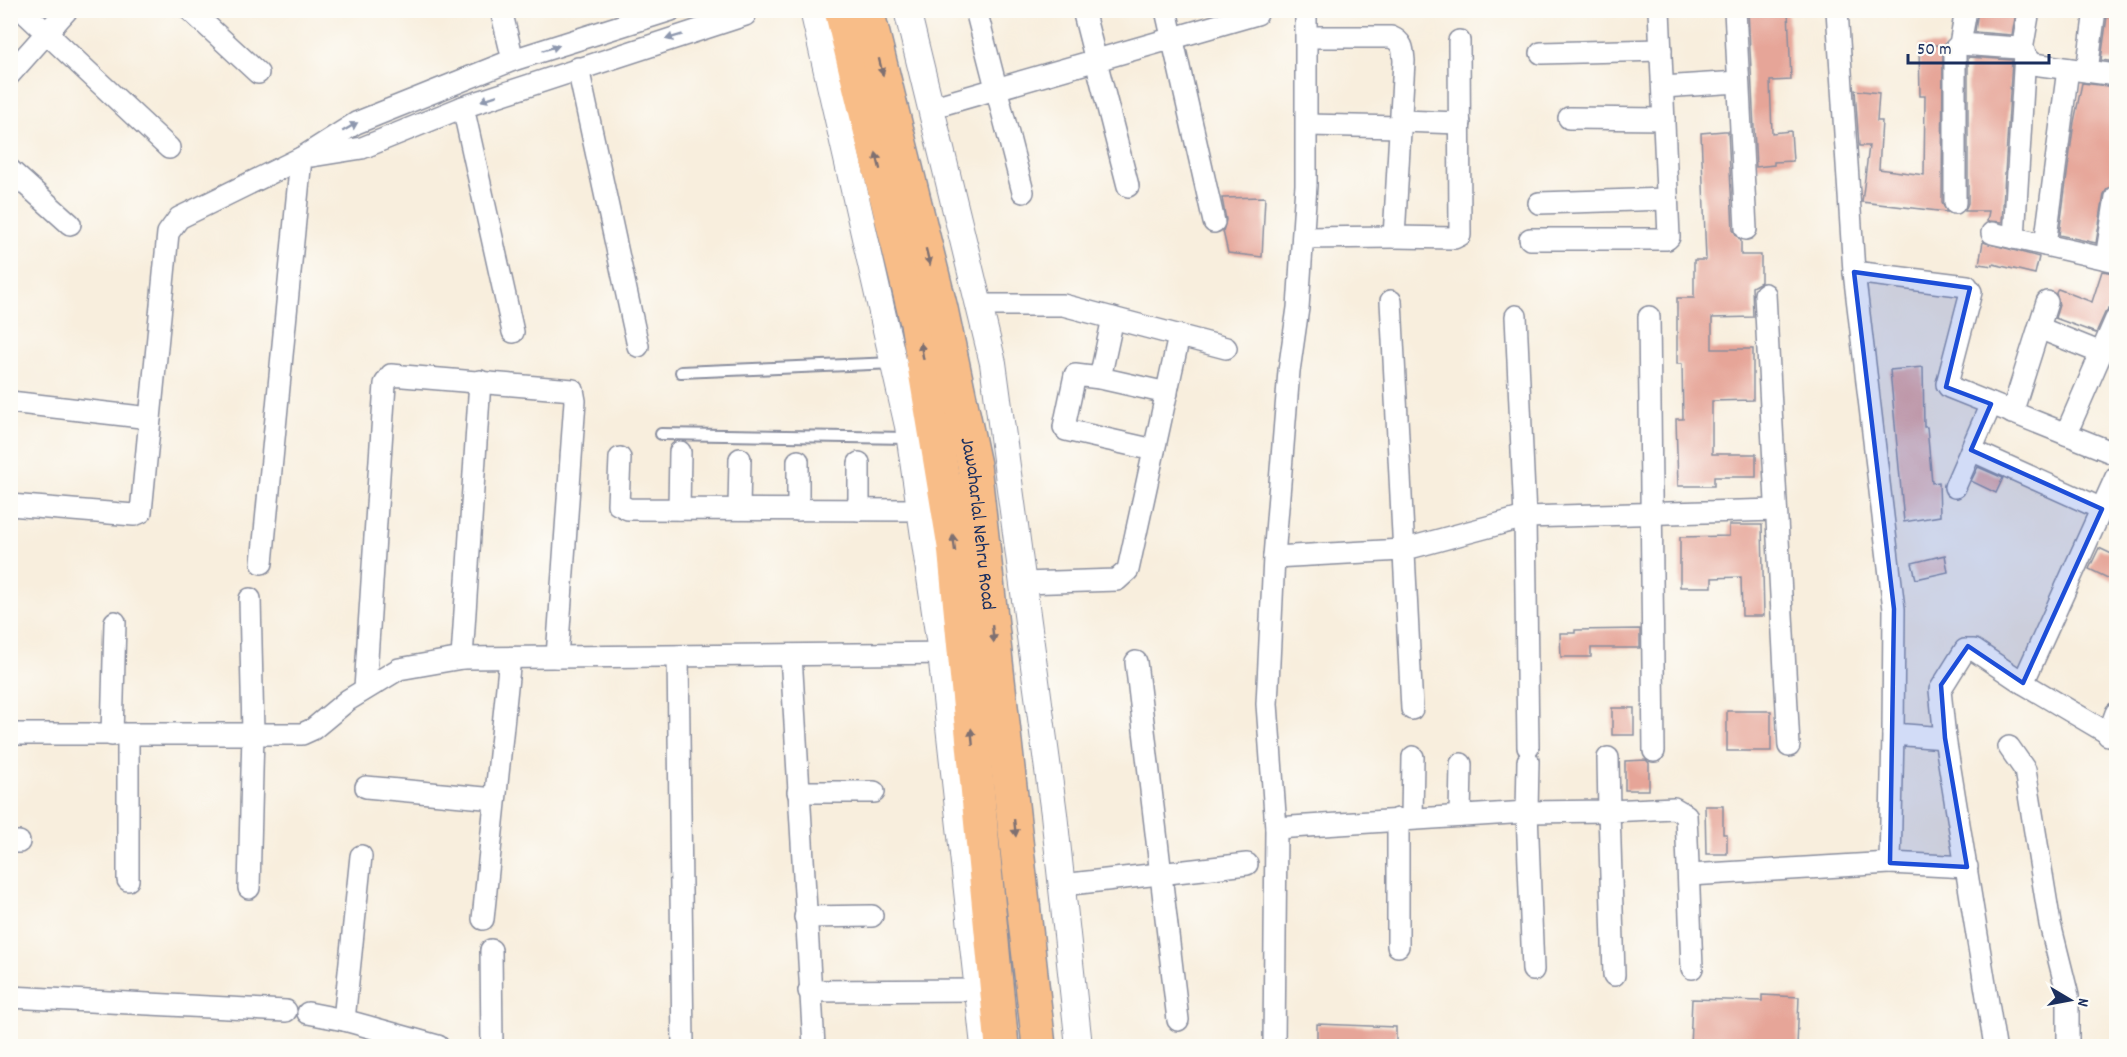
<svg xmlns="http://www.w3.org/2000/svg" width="2127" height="1057" font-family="Dekko,sans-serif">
<rect width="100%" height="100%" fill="#fdfcf7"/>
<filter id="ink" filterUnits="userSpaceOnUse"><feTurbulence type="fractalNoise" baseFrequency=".0167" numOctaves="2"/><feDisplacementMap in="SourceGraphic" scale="12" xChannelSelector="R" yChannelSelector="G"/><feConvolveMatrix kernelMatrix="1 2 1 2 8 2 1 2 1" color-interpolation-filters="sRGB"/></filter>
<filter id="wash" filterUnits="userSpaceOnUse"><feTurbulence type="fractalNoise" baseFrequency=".008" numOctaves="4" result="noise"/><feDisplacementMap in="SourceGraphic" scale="24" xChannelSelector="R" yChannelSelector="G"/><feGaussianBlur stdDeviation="1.35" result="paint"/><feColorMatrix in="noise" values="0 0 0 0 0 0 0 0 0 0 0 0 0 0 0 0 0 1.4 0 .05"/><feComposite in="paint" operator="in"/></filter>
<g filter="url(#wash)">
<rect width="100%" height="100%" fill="#f8eedd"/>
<g id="blocks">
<!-- building -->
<g fill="#e6a598">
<path d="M1748,10H1788L1791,80L1770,81L1772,133L1791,131L1793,161L1774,162V165L1756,167Z"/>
<path d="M1978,10L2016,13L2012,35L1975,32Z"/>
<path d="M2108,10H2116V62L2101,60Z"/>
<path d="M1919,45H1943L1942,203L1947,212L1862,202L1869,146H1859L1855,90L1879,93L1877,121H1882L1879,169L1924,175L1925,96H1920Z"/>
<path d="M1968,57L2012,60L2002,222L1987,221L1989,211H1965L1968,203Z"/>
<path d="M2082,83L2116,87V184L2107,189L2104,194L2096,243L2059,235L2074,122Z"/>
<path d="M1724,131H1728L1733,230L1741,241V255H1761V282L1752,287L1753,317L1712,318V349H1753V400L1712,401V454H1756V477H1714V486H1678L1676,419H1683L1682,364H1677V298H1694V260H1706L1701,133Z"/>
<path d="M1265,197L1262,257L1228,253L1223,231L1226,220L1222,198Z"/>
<path d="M1983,242L2039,257L2035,274L1993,264V266L1979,264Z"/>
<path d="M2102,271L2116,273V307L2109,308L2105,313L2096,333L2055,318L2059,305L2056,293L2058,289L2092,302Z"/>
<path d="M1923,367L1924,427H1927L1932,483L1939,482L1940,516L1904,522L1890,370Z"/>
<path d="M1978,467L2003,478L1996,493L1971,481Z"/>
<path d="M1729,525H1762L1764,616H1742L1741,577L1712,578V587H1680V537L1729,536Z"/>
<path d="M2099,548L2116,556V582L2089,569Z"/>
<path d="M1945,555L1948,572L1916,579L1912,563Z"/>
<path d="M1640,629V648H1591V657H1561L1560,633H1575V630Z"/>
<rect x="1612" y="708" width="22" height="27"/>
<rect x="1727" y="711" width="44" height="40"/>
<path d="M1646,760L1649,763V790H1625V761Z"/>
<path d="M1705,806H1723V834H1727V854H1706Z"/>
<path d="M1762,995L1799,997L1797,1047H1690L1692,999L1762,1001Z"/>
<path d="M1317,1024L1396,1027V1047H1317Z"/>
</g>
</g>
</g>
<g filter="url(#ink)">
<use href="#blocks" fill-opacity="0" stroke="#8a8e9e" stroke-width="1.5"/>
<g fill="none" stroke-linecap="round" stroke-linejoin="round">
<defs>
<g id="service">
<path d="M681,372L894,363"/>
<path d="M661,434L909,438"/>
</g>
<g id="minor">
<path d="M22,10L169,148"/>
<path d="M190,10L258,73"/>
<path d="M501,10L513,60"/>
<path d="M976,10L1023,192"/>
<path d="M1083,10L1128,186"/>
<path d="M1166,10L1214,222"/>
<path d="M1735,10L1746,229"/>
<path d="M1837,10L1854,272L1894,609L1893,734L1945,738"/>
<path d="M1307,37H1391C1403,42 1403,49 1404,61L1394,237L1454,238L1460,235L1459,41"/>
<path d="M1960,44L2019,48L2033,64L2116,75"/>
<path d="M2022,50L2029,10"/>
<path d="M1541,53L1661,50"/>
<path d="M578,68L638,346"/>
<path d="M2087,71L2095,10"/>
<path d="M10,74L67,10"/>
<path d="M1663,87L1738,82"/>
<path d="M463,107L513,332"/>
<path d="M930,108L1257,14L1259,10"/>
<path d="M1569,118L1664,119"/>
<path d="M1401,121L1460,123"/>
<path d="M1307,125L1400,127"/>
<path d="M312,156L362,148L463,107L745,15L747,10"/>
<path d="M10,170L70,224"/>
<path d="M1539,203L1667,199"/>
<path d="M1955,203V49L1960,44L1966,10"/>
<path d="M1992,233L2116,261"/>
<path d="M1303,238L1394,237"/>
<path d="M2014,238L2025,53"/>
<path d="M1530,239H1667L1669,237L1659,10"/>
<path d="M2045,245L2068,69"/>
<path d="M2106,258L2116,197"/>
<path d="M1854,272L1967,286L1971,292L1947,384L1949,387L2116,454"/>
<path d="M1765,294L1789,746"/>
<path d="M1391,301L1412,709"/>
<path d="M979,305H1063L1226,348"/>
<path d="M1516,316L1525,517L1528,747"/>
<path d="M1649,317L1654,751"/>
<path d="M1113,318L1100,378L1167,393"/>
<path d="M2039,328L2101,353"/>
<path d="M1100,378L1075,375L1064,427L1066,430L1154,450"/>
<path d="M10,402L150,418"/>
<path d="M2012,413L2047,302"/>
<path d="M2066,434L2116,319"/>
<path d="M1971,450L2102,509"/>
<path d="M620,458L618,504L628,509L920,510"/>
<path d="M1955,487L1991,404"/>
<path d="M10,505L134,515L141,512L168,233L179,218L301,158L356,123L513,60L671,10"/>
<path d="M679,509L680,452"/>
<path d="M739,509L740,459"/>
<path d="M798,510V461"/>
<path d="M859,510V463"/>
<path d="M1274,557L1402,550L1525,517L1776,510"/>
<path d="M262,563L301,158"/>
<path d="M1023,583L1117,580L1128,570L1179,336"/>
<path d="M791,655L814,1046"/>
<path d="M678,656L683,1046"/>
<path d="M462,658L480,381"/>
<path d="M1136,662L1178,1020"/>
<path d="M2023,683L2116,738"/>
<path d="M365,689L385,384L391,375L573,390L575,401L557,657"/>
<path d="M10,734H302L313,729L348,700L399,669L462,658L957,653"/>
<path d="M112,735L115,622"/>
<path d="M2108,735L2116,713"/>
<path d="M2009,747L2025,770L2050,924L2068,996V1046"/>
<path d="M1528,761L1527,812L1533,970"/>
<path d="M366,787L495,799"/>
<path d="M798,792H874"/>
<path d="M1460,816L1461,764"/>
<path d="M1412,818L1413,757"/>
<path d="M1276,828L1527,812L1609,811L1608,758"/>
<path d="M10,842H19"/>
<path d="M1890,863L1967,867"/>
<path d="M1690,875L1890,863L1893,734"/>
<path d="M128,880V736"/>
<path d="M1062,885L1247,864"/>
<path d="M249,888L253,733L250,599"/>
<path d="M805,917L872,916"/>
<path d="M483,919L510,658"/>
<path d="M1398,946V819"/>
<path d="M491,950L492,1046"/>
<path d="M1614,975L1609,811L1674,808L1686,815L1692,968"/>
<path d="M809,991L978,990"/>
<path d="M10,997L286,1011"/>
<path d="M308,1013L344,1020L438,1046"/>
<path d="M344,1020L361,856"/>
<path d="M1274,1046L1276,828L1267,704L1274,557L1289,371L1298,308L1306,185V10"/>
<path d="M1995,1046L1945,738L1940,690L1965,650H1974L2023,683L2116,477"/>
</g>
<g id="tertiary">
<path d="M813,10L908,426L941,653L984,1046"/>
<path d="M907,10L993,363L1054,814L1079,1046"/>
</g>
<g id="primary">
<path d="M841,10L917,323L954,546L1002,1046"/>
<path id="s1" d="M867,10L941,309L974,465L1039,1046"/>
</g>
</defs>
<!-- service casing -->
<use href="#service" stroke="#8a8e9e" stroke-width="14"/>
<!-- minor casing -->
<use href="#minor" stroke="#8a8e9e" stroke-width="24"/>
<!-- tertiary casing -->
<use href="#tertiary" stroke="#8a8e9e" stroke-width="28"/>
<!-- primary casing -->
<use href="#primary" stroke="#8a8e9e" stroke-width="36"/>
<!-- service -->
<use href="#service" stroke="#fff" stroke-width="10"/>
<!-- minor -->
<use href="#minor" stroke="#fff" stroke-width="21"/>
<!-- tertiary -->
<use href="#tertiary" stroke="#fff" stroke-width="26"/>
<!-- primary -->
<use href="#primary" stroke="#f8bd88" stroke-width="33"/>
</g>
<!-- one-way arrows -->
<defs><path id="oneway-solid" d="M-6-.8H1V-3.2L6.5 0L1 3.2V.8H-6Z" transform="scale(1.5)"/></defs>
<g fill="#8d97ae">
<use href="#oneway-solid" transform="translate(674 37) rotate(163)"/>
<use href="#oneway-solid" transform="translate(551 48) rotate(-17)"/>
<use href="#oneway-solid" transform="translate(489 98) rotate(161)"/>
<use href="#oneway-solid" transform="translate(350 127) rotate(-30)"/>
</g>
<g fill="#7e6f71">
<use href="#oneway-solid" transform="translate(881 67) rotate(76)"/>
<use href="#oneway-solid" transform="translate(878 161) rotate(-104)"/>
<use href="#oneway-solid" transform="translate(928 257) rotate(76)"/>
<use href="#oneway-solid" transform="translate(922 351) rotate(-100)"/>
<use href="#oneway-solid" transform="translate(954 543) rotate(-97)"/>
<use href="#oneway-solid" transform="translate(993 634) rotate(84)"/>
<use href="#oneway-solid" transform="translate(972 737) rotate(-95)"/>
<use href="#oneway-solid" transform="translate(1015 828) rotate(84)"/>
</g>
</g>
<!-- marked area -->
<path fill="#1d4ed8" fill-opacity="0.2" stroke="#1d4ed8" stroke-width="4.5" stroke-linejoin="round" d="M1854,272L1970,288L1946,387L1991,404L1971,450L2102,509L2023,683L1968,646L1941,685L1945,738L1967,867L1890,863L1894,609Z"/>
<g text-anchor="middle" stroke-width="4.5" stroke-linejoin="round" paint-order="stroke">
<!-- street labels -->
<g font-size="20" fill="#1b2f5e" stroke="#fdfcf7">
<text dy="7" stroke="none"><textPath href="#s1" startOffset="526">Jawaharlal Nehru Road</textPath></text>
</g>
</g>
<!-- margin -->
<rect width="2127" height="1057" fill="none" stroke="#fdfcf7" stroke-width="36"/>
<!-- north arrow -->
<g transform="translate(2070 1000) rotate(100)" stroke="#fdfcf7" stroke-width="4.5" paint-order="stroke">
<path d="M0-4.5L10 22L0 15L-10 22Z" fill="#1b2f5e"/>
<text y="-9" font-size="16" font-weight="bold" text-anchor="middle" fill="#1b2f5e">N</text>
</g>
<!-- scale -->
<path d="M1908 54v9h141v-9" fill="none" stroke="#1b2f5e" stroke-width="3"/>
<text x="1917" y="54" font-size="18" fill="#1b2f5e" stroke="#fdfcf7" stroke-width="4.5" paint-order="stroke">50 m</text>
</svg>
